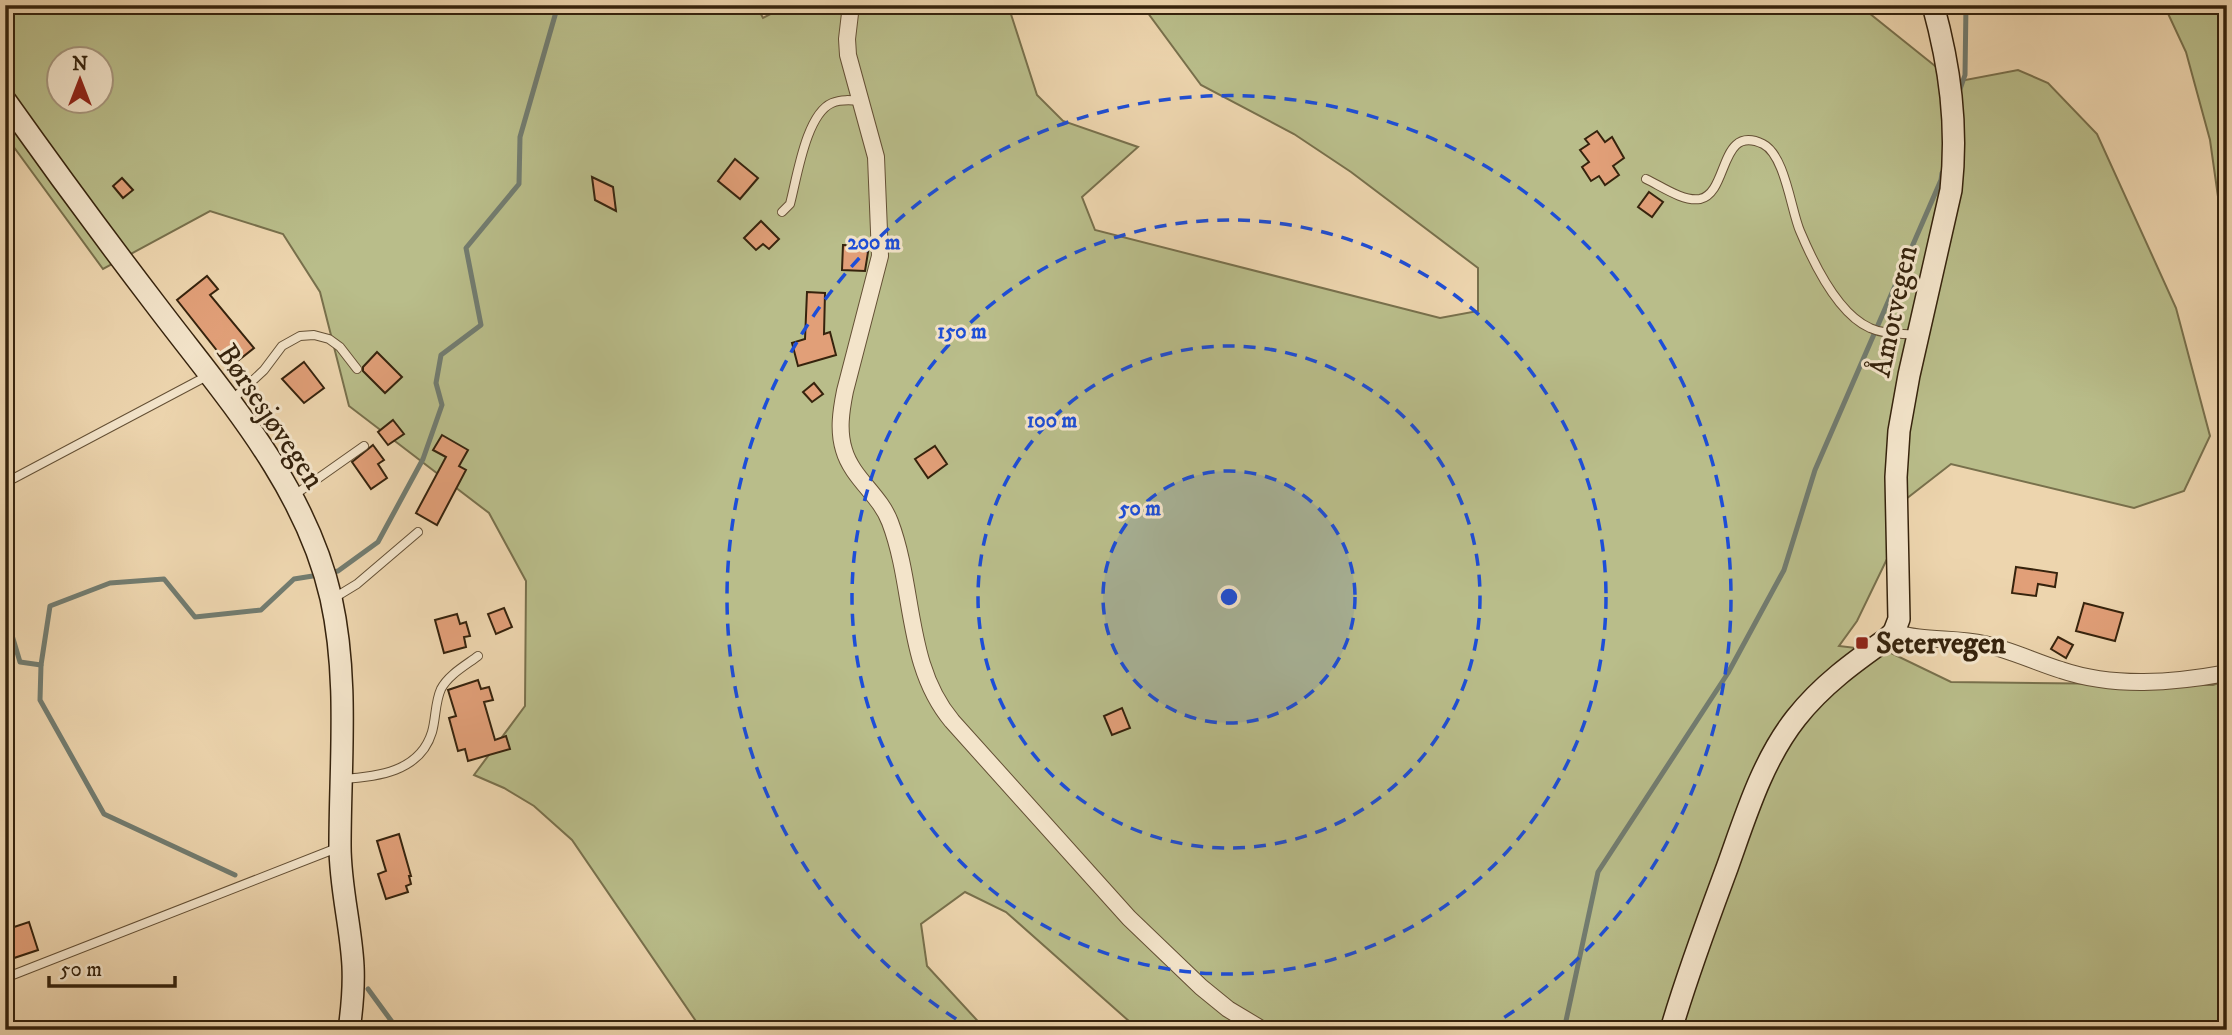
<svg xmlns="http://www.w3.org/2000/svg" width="2232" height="1035" font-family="'IM FELL DW Pica',serif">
<rect width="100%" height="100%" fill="#edd5ae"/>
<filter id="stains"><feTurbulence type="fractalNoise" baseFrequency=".00286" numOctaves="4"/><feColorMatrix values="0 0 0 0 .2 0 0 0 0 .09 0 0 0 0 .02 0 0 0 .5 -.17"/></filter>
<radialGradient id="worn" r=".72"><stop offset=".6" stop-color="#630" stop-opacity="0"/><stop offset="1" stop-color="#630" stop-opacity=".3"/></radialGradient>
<!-- green -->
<g fill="#b9bd8a" stroke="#78704c" stroke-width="2" fill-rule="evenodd">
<path d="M5,5H756L763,18L788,5H1008L1037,95L1063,121L1138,147L1082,197L1095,230L1440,318L1478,311V268L1351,172L1294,134L1201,85L1142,5H1859L1955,82L2018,70L2048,83L2097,134L2176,308L2210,436L2184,491L2134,508L1951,464L1888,513L1887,559L1857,621L1839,646L1889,652L1951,682L2213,685L2227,680V1030H1139L1006,912L965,892L921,924L927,966L986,1030H702L572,840L534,806L504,788L474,775L525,706L526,581L489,513L349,406L320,292L283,234L210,211L103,269L5,135ZM60,60H102V102H60Z"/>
<path d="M2164,5H2227V260L2210,140L2186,52Z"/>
</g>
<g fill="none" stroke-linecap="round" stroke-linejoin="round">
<!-- stream -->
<g stroke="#727c70" stroke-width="5">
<path d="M1959,92L1965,75L1966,5"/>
<path d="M329,573L338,571L378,542L423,459L442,405L436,383L441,355L481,325L466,248L519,184L520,137L558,5"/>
<path d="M5,612L20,662L41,665L50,606L110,583L164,579L195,617L261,610L294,579L319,575"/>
<path d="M41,665L40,700L104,814L235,875"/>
<path d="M368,989L398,1030"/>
<path d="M1564,1030L1598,872L1728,673L1784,570L1815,470L1941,180L1942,173"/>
</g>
</g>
<!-- building -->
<g fill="#e19f78" stroke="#36230d" stroke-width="2">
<path d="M1597,131L1605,142L1612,137L1624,158L1613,166L1619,175L1605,185L1599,176L1591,181L1582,167L1589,162L1580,150L1589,144L1585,139Z"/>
<path d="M735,159L758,178L740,199L718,181Z"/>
<path d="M592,177L613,187L616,211L595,200Z"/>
<path d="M122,178L133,190L123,198L113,186Z"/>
<path d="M1649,192L1663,202L1652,217L1638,207Z"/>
<path d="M761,221L779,239L769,249L763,244L756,250L744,238Z"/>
<path d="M843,245L869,246L865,271L842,270Z"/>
<path d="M207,276L218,289L210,295L254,348L230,367L177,300Z"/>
<path d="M807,292L825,293L824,334L830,332L836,355L798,366L792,343L805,339Z"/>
<path d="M377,352L402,377L385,393L363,371V367Z"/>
<path d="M304,362L324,388L304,403L282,379Z"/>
<path d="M814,383L823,394L812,402L803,392Z"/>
<path d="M393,420L404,434L388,445L378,432Z"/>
<path d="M442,435L468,450L459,466L466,470L437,525L416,513L446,457L433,450Z"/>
<path d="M373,445L384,460L378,464L387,478L371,489L352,462Z"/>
<path d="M935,446L947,464L928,478L915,459Z"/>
<path d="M2016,567L2057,573L2055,587L2038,584L2036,596L2012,593Z"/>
<path d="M2084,603L2123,613L2115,641L2076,631Z"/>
<path d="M504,608L512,627L496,634L488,614Z"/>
<path d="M457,614L460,624L466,622L470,636L464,637L466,647L444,653L435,620Z"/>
<path d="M2058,637L2073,645L2066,658L2051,649Z"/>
<path d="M478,680L481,689L489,687L493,700L484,702L495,740L506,736L510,749L468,761L465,749L458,751L449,718L456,716L448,690Z"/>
<path d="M1122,708L1130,728L1112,735L1104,716Z"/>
<path d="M399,834L411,876H409L411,884L406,886L408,892L386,899L378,874L386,871L377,841Z"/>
<path d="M29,922L38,950L5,961V930Z"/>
</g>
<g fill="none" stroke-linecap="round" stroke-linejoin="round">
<defs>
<g id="lane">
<path d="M1646,179C1661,186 1683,202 1700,199C1729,193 1719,123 1763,144C1785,155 1791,210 1800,231C1813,262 1838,314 1870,328C1885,335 1902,333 1918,335"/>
<path d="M782,212L790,204C797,178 806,114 832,103C841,99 851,100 860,101"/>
<path d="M232,400L264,370L282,346L300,336L314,335L329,339L340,347L357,369"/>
<path d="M5,483L209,375"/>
<path d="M293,496L364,446"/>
<path d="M334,598L357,584L418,532"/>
<path d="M341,779C377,777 420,772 432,732C436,718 435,702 441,689C448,675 466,665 478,656"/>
<path d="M5,978L337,848"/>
</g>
<g id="street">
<path d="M851,5L847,39L848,55L876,157L880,256L845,391C841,411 838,431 844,450C852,478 880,495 890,522C915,588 905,665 952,721L1129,918L1201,987L1228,1009L1263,1030"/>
<path d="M1894,632C1923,642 1955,637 1984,644C2011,650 2035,662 2061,670C2114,688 2173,683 2227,673"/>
</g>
<g id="secondary">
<path d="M5,100C54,169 104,237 156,305C224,395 305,484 331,598C349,679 340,763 340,846C340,887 351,926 353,966C354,988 352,1009 349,1030"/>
<path d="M1671,1030C1687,975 1707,922 1727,868C1745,818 1762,761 1796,718C1822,685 1854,662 1888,638L1894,632L1899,619L1896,477L1899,431L1909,375L1951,190C1958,125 1950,67 1933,5"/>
</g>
</defs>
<!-- lane casing -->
<use href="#lane" stroke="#645035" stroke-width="10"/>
<!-- street casing -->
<use href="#street" stroke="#645035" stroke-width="18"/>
<!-- secondary casing -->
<use href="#secondary" stroke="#36230d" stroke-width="24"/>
<!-- lane -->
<use href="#lane" stroke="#f3e4ca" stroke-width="8"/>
<!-- street -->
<use href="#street" stroke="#f3e4ca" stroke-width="16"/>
<!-- secondary -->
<use href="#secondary" stroke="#f3e4ca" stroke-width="21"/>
</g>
<!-- distance rings -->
<circle cx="1229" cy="597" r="126" fill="#1d4ed8" fill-opacity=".12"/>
<g fill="none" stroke="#1d4ed8" stroke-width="3.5" stroke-dasharray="12 9">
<circle cx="1229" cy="597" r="126"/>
<circle cx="1229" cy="597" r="251"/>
<circle cx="1229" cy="597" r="377"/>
<path d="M974 1030A502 502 0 1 1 1484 1030"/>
</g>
<!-- markers -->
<rect fill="#8f2418" stroke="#f3e4ca" stroke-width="2.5" x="1855" y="636" width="14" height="14" rx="3.5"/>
<g text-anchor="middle" stroke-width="6" stroke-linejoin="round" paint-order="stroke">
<!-- street labels -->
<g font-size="30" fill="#36230d" stroke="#f3e4ca">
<text transform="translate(1893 311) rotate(-78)" y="10">Åmotvegen</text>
<text transform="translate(271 416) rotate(56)" y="10">Børsesjøvegen</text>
</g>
<!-- poi labels -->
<g font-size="30" font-weight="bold" fill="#36230d" stroke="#f3e4ca" text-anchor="start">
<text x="1876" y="653">Setervegen</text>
</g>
</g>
<circle cx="1229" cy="597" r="10" fill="#1d4ed8" stroke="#f3e4ca" stroke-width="3.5"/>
<g font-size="21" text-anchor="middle" font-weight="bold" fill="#1d4ed8" stroke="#f3e4ca" stroke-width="6" stroke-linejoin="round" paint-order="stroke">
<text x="874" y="249">200 m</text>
<text x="962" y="338">150 m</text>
<text x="1052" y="427">100 m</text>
<text x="1140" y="515">50 m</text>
</g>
<!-- margin -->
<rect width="2232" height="1035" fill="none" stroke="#edd5ae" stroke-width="28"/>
<rect x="7" y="7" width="2218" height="1021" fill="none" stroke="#36230d" stroke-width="3.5"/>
<rect x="14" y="14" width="2204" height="1007" fill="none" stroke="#36230d" stroke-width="2"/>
<!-- north arrow -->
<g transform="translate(80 80)"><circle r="33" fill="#f3e4ca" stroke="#a7977e" stroke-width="2"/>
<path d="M0-5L12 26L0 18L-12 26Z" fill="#8f2418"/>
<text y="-10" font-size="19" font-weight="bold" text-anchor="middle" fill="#36230d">N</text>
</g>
<!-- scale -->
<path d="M49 976v10h126v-10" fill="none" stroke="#36230d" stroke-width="3.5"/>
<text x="60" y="976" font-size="21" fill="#36230d" stroke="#f3e4ca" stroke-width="5" paint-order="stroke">50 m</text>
<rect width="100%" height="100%" filter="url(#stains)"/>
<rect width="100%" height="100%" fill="url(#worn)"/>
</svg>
